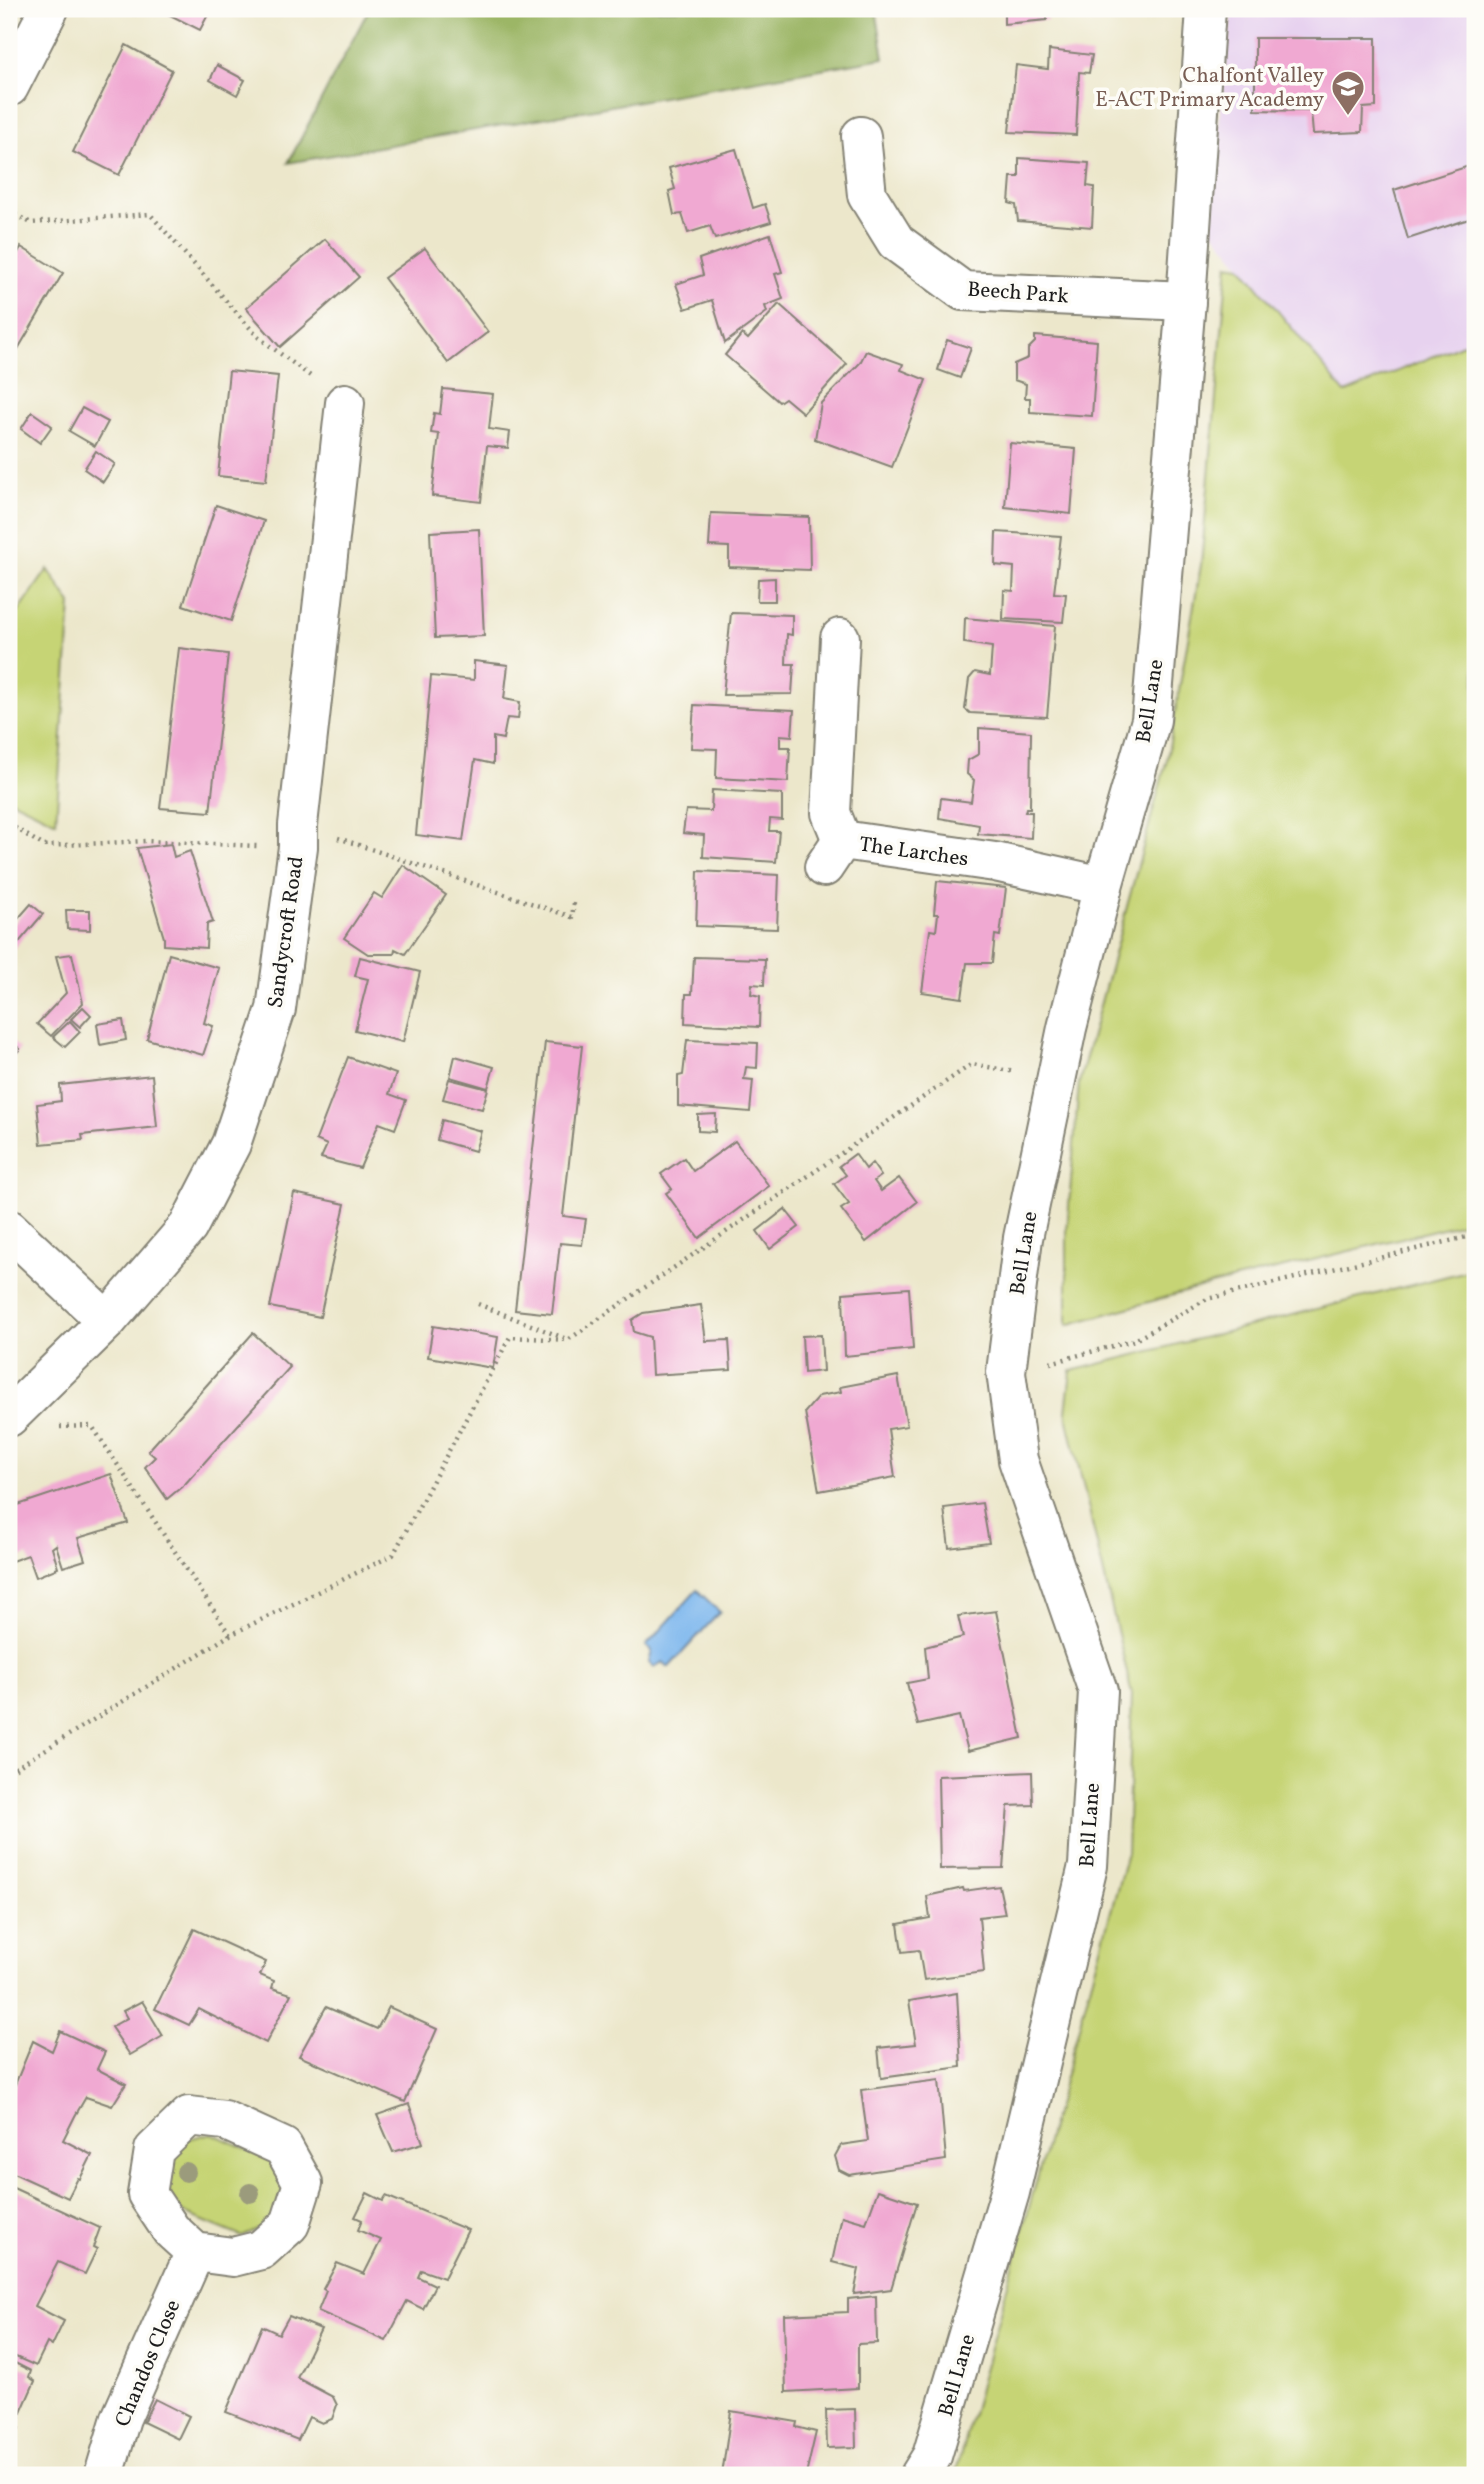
<svg xmlns="http://www.w3.org/2000/svg" width="1484" height="2484" font-family="Vollkorn,serif">
<rect width="100%" height="100%" fill="#fdfcf7"/>
<filter id="ink" filterUnits="userSpaceOnUse"><feTurbulence type="fractalNoise" baseFrequency=".0143" numOctaves="2"/><feDisplacementMap in="SourceGraphic" scale="14" xChannelSelector="R" yChannelSelector="G"/><feConvolveMatrix kernelMatrix="1 2 1 2 8 2 1 2 1" color-interpolation-filters="sRGB"/></filter>
<filter id="wash" filterUnits="userSpaceOnUse"><feTurbulence type="fractalNoise" baseFrequency=".00686" numOctaves="4" result="noise"/><feDisplacementMap in="SourceGraphic" scale="28" xChannelSelector="R" yChannelSelector="G"/><feGaussianBlur stdDeviation="1.57" result="paint"/><feColorMatrix in="noise" values="0 0 0 0 0 0 0 0 0 0 0 0 0 0 0 0 0 1.4 0 .05"/><feComposite in="paint" operator="in"/></filter>
<g filter="url(#wash)">
<rect width="100%" height="100%" fill="#ece7cb"/>
<!-- built -->
<path fill="#e7d2ef" d="M1232,9H1475V338L1344,392L1208,225Z"/>
<!-- green -->
<g fill="#c6d475" stroke="#717848" stroke-width="2">
<path d="M1228,264L1241,266L1345,393L1475,339V1220L1199,1288L1067,1325V1230L1079,1083L1167,759L1201,565Z"/>
<path d="M48,569L71,604L56,822L9,799V625Z"/>
<path d="M1475,1269V2475H955L1127,1853L1132,1694L1066,1412L1071,1371Z"/>
<path d="M211,2133L276,2162L286,2184L270,2225L242,2237L174,2209L163,2179L184,2140Z"/>
</g>
<!-- forest -->
<path fill="#9cb666" stroke="#5c6941" stroke-width="2" d="M369,9H876L884,58L288,163Z"/>
<!-- water -->
<path fill="#7bb6ed" stroke="#4c6984" stroke-width="2" d="M697,1590L720,1612L669,1667L663,1662L654,1667L649,1662L652,1651L646,1646Z"/>
<g id="blocks">
<!-- building -->
<g fill="#f0a9d2">
<path d="M158,9H211L200,30Z"/>
<path d="M1004,9H1047V20L1004,24Z"/>
<path d="M1255,38H1376V107L1363,108L1362,132L1313,134L1311,111L1255,110Z"/>
<path d="M126,45L172,70L119,175L73,152Z"/>
<path d="M1049,50L1092,55L1089,73L1079,72L1076,135L1009,132L1016,65L1048,69Z"/>
<path d="M217,65L245,80L237,95L210,80Z"/>
<path d="M736,149L753,208L765,204L771,222L715,239L710,226L688,233L682,214L674,215L669,191L675,189L669,168Z"/>
<path d="M1019,158L1089,163L1087,186L1094,187L1092,227L1018,221L1016,205L1009,203L1011,177H1019Z"/>
<path d="M1475,164V217L1408,239L1394,190Z"/>
<path d="M770,234L782,272L775,274L783,299L765,306L767,312L725,343L712,300L685,309L676,284L703,275L699,259Z"/>
<path d="M325,239L359,277L280,347L246,308Z"/>
<path d="M21,247L63,273L9,364V269Z"/>
<path d="M425,248L488,332L448,363L384,278Z"/>
<path d="M779,304L847,364L803,413L785,398L779,402L725,355L742,334L748,339Z"/>
<path d="M1035,336L1097,341L1092,416L1030,412V398H1025L1026,384L1014,380V364L1028,358V349L1035,342Z"/>
<path d="M947,340L971,348L960,378L938,370Z"/>
<path d="M866,351L903,364L901,370L926,380L892,467L815,439L821,403L860,363Z"/>
<path d="M229,371L278,376L266,481L218,476Z"/>
<path d="M443,389L493,394L489,429L510,432L508,448L487,446L481,502L432,496L439,434L431,433L434,413L440,414Z"/>
<path d="M82,408L108,422L95,446L69,431Z"/>
<path d="M32,412L52,426L40,443L21,429Z"/>
<path d="M1010,443L1076,449L1071,514L1005,507Z"/>
<path d="M96,451L115,464L103,482L84,469Z"/>
<path d="M216,505L264,521L231,621L183,605Z"/>
<path d="M711,513L809,517L810,570L729,567V547L709,546Z"/>
<path d="M479,529L484,636L435,638L430,532Z"/>
<path d="M996,532L1061,536L1054,593L1066,594L1063,622L1003,619L1004,590L1013,591L1014,567L995,565Z"/>
<path d="M775,578V601H757L758,579Z"/>
<path d="M731,613L792,615V635L787,634L786,664H794L792,694L723,695Z"/>
<path d="M965,618L1055,626L1047,717L970,713L965,709L969,679L975,672L990,675L992,647L964,643Z"/>
<path d="M179,648L228,654L210,812L160,808Z"/>
<path d="M474,661L508,665L504,699L520,702L518,719L507,718L503,739L493,737V764L475,760L463,841L416,835L431,676L474,680Z"/>
<path d="M694,705L794,710L792,736L780,735V747H790L788,782L716,778L717,749L691,748Z"/>
<path d="M979,728L1031,732L1030,808H1026L1025,812H1032L1031,838L978,834L979,825L939,818L941,798L971,802L974,780L967,774L968,760L979,754Z"/>
<path d="M712,790L782,794V820L770,819L769,831H779L776,862L703,857L704,835L683,833L686,810L711,811Z"/>
<path d="M171,844L174,857L190,851L213,922L207,924L206,948L164,945V938L137,848Z"/>
<path d="M403,865L446,895L405,954L395,949L394,954H368L344,938L374,893L382,898Z"/>
<path d="M698,871L779,875L777,929L696,926Z"/>
<path d="M937,881L1006,888L1000,936L995,935L992,963H967L962,998L922,992L930,930L936,931L938,914H934Z"/>
<path d="M31,904L43,914L9,954V929Z"/>
<path d="M66,910H90V930L67,929Z"/>
<path d="M72,954L83,1003L51,1036L37,1024L66,993L56,956Z"/>
<path d="M169,954L219,968L204,1023L213,1026L203,1055L147,1039Z"/>
<path d="M360,957L420,972L403,1042L355,1030L368,979L355,976Z"/>
<path d="M694,957L765,959L764,985L752,984L751,994L760,996L759,1027L685,1023L686,994H692Z"/>
<path d="M83,1007L91,1015L80,1027L71,1019Z"/>
<path d="M123,1020L126,1040L100,1045L97,1024Z"/>
<path d="M70,1021L80,1032L65,1047L53,1037Z"/>
<path d="M9,1039L20,1049L9,1061Z"/>
<path d="M687,1040L758,1043L757,1068L746,1067L744,1079L753,1080L750,1112L678,1106V1076L683,1075Z"/>
<path d="M545,1042L582,1046L563,1216L586,1219L582,1245L560,1243L552,1314L515,1310Z"/>
<path d="M455,1056L494,1067L488,1088L450,1077Z"/>
<path d="M348,1057L396,1074L389,1094L406,1100L395,1129L379,1123L360,1168L321,1158L327,1145L316,1140Z"/>
<path d="M152,1075L157,1127L82,1135L83,1140L41,1144L37,1104L61,1101L60,1085Z"/>
<path d="M449,1079L488,1089L482,1109L443,1099Z"/>
<path d="M716,1114L715,1132L698,1131V1115Z"/>
<path d="M442,1120L481,1131L475,1151L437,1140Z"/>
<path d="M735,1141L769,1186L699,1238L666,1193L672,1189L661,1174L684,1158L693,1171Z"/>
<path d="M855,1154L866,1169L872,1163L881,1176L874,1181L881,1191L899,1178L917,1202L866,1242L841,1209L849,1204L834,1184L846,1175L839,1166Z"/>
<path d="M294,1193L345,1204L320,1317L270,1307Z"/>
<path d="M785,1209L799,1227L770,1249L757,1231Z"/>
<path d="M909,1288L913,1349L845,1356L843,1293Z"/>
<path d="M701,1305L706,1341L729,1340L731,1370L652,1375L650,1337L634,1332L632,1320L643,1313Z"/>
<path d="M433,1326L498,1337L493,1368L428,1357Z"/>
<path d="M253,1333L290,1367L185,1484L167,1499L145,1467L155,1457L148,1451Z"/>
<path d="M821,1335L823,1371L804,1373L802,1336Z"/>
<path d="M898,1376L907,1426L888,1429L895,1477L819,1491L805,1412L819,1396L841,1392L840,1387Z"/>
<path d="M111,1474L128,1523L78,1538L85,1560L63,1567L56,1545L52,1548L58,1568L36,1577L28,1555L9,1562V1498L14,1496L18,1505Z"/>
<path d="M982,1503L989,1543L949,1548L944,1508Z"/>
<path d="M996,1611L1022,1738L968,1751L959,1716L918,1725L907,1683L928,1679L925,1647L963,1637L958,1616Z"/>
<path d="M1032,1772L1033,1805L1008,1806L1003,1868L940,1869L938,1776Z"/>
<path d="M999,1886L1005,1914L979,1917L984,1972L924,1980L919,1950L902,1952L898,1924L930,1918L927,1896L963,1888L964,1891Z"/>
<path d="M194,1929L266,1962L260,1975L274,1981L272,1988L291,1994L266,2043L199,2009L189,2025L155,2009Z"/>
<path d="M957,1993L961,2067L881,2078L878,2048L916,2044L909,2001Z"/>
<path d="M142,2001L163,2036L130,2055L111,2027L127,2018L123,2011Z"/>
<path d="M326,2007L377,2029L389,2007L437,2029L405,2102L299,2056Z"/>
<path d="M60,2031L105,2052L97,2069L126,2084L112,2106L86,2097L75,2116L63,2140L92,2155L80,2179L78,2178L68,2198L9,2171V2099L33,2041L52,2051Z"/>
<path d="M939,2080L946,2160L849,2175L839,2170L835,2156L841,2145L868,2141L861,2090Z"/>
<path d="M409,2104L423,2143L393,2152L377,2115Z"/>
<path d="M9,2186L100,2228L93,2247L97,2249L85,2274L58,2262L35,2306L64,2321L52,2346L47,2343L36,2366L9,2354Z"/>
<path d="M878,2190L917,2203L891,2289L854,2294L859,2269L832,2262L842,2216L866,2223Z"/>
<path d="M367,2193L383,2201L386,2196L468,2230L444,2278L421,2270L418,2277L435,2285L423,2309L407,2301L386,2341L318,2311L326,2291L323,2289L337,2263L364,2274L381,2240L358,2230L362,2220L355,2217Z"/>
<path d="M876,2296L877,2343L858,2344V2388L786,2392L784,2315L848,2312V2299Z"/>
<path d="M289,2316L321,2329L297,2378L333,2397L337,2405L332,2419L322,2423L309,2417L298,2440L226,2412L262,2326L279,2334Z"/>
<path d="M9,2360L31,2371L29,2377L35,2381L15,2426L19,2428L9,2450Z"/>
<path d="M155,2399L189,2416L178,2439L143,2422Z"/>
<path d="M855,2409L856,2447L827,2448L826,2410Z"/>
<path d="M731,2411L797,2422L796,2427L816,2432L806,2475H722Z"/>
</g>
</g>
</g>
<g filter="url(#ink)">
<use href="#blocks" fill-opacity="0" stroke="#848274" stroke-width="2"/>
<g fill="none" stroke-linecap="round" stroke-linejoin="round">
<defs>
<g id="minor">
<path d="M9,87L49,9"/>
<path d="M861,136L867,195L896,242L963,291L1186,301"/>
<path d="M840,638L831,813L842,840L995,862L1103,886"/>
<path d="M824,867L842,840"/>
<path d="M9,1229L107,1321"/>
<path d="M9,1417L107,1321L188,1227L231,1144L276,1009L298,847V825L345,403"/>
<path d="M189,2116L224,2120L283,2147L303,2183L290,2224L261,2250L233,2257L195,2252L171,2230L147,2194L154,2150Z"/>
<path d="M104,2475L121,2418L195,2252"/>
<path d="M920,2475L932,2456L1010,2192L1088,1866L1098,1691L1018,1460L1006,1372L1023,1238L1067,1028L1103,886L1151,720L1186,301L1206,9"/>
</g>
</defs>
<!-- minor casing -->
<use href="#minor" stroke="#848274" stroke-width="42"/>
<!-- path -->
<g stroke="#848274" stroke-width="4.5" stroke-dasharray="2 5" stroke-linecap="butt">
<path d="M9,211L31,223L150,214L258,337L313,378"/>
<path d="M9,824L44,846L146,841L257,846"/>
<path d="M338,838L572,917L574,903"/>
<path d="M478,1304L564,1338"/>
<path d="M1050,1363L1135,1340L1207,1299L1475,1235"/>
<path d="M60,1427L92,1426L230,1635"/>
<path d="M9,1772L230,1635L393,1555L510,1337L568,1340L972,1064L1015,1072"/>
</g>
<!-- minor -->
<use href="#minor" stroke="#fff" stroke-width="38"/>
</g>
<!-- trees -->
<g fill="#9b9b7c">
<circle cx="186" cy="2172" r="10"/>
<circle cx="250" cy="2193" r="10"/>
</g>
</g>
<!-- icons -->
<defs>
<symbol id="school-pin" viewBox="-11 -11 22 30"><path d="M0 17L-7.5 6A9.5 9.5 0 1 1 7.5 6Z" fill="#8d6e63" stroke="#fdfcf7"/><path d="M0-5L7-2L0 1L-7-2ZM-4 1L0 2.5L4 1V4Q0 6-4 4Z" fill="#fff"/></symbol>
</defs>
<g fill-rule="evenodd">
<use href="#school-pin" x="1329" y="68" width="38" height="52"/>
</g>
<g text-anchor="middle" stroke-width="7" stroke-linejoin="round" paint-order="stroke">
<!-- education labels -->
<g font-size="21" fill="#785e54" stroke="#fdfcf7" text-anchor="end">
<text x="1324" y="82">Chalfont Valley<tspan x="1324" dy="24">E-ACT Primary Academy</tspan></text>
</g>
<!-- street labels -->
<g font-size="21" fill="#1c1c1c" stroke="#fdfcf7">
<text transform="translate(1018 292) rotate(4)" y="7">Beech Park</text>
<text transform="translate(1149 701) rotate(-81)" y="7">Bell Lane</text>
<text transform="translate(914 851) rotate(8)" y="7">The Larches</text>
<text transform="translate(285 932) rotate(-82)" y="7">Sandycroft Road</text>
<text transform="translate(1023 1253) rotate(-81)" y="7">Bell Lane</text>
<text transform="translate(1089 1825) rotate(-86)" y="7">Bell Lane</text>
<text transform="translate(147 2363) rotate(-67)" y="7">Chandos Close</text>
<text transform="translate(956 2375) rotate(-74)" y="7">Bell Lane</text>
</g>
</g>
<!-- margin -->
<rect width="1484" height="2484" fill="none" stroke="#fdfcf7" stroke-width="35"/>
</svg>
